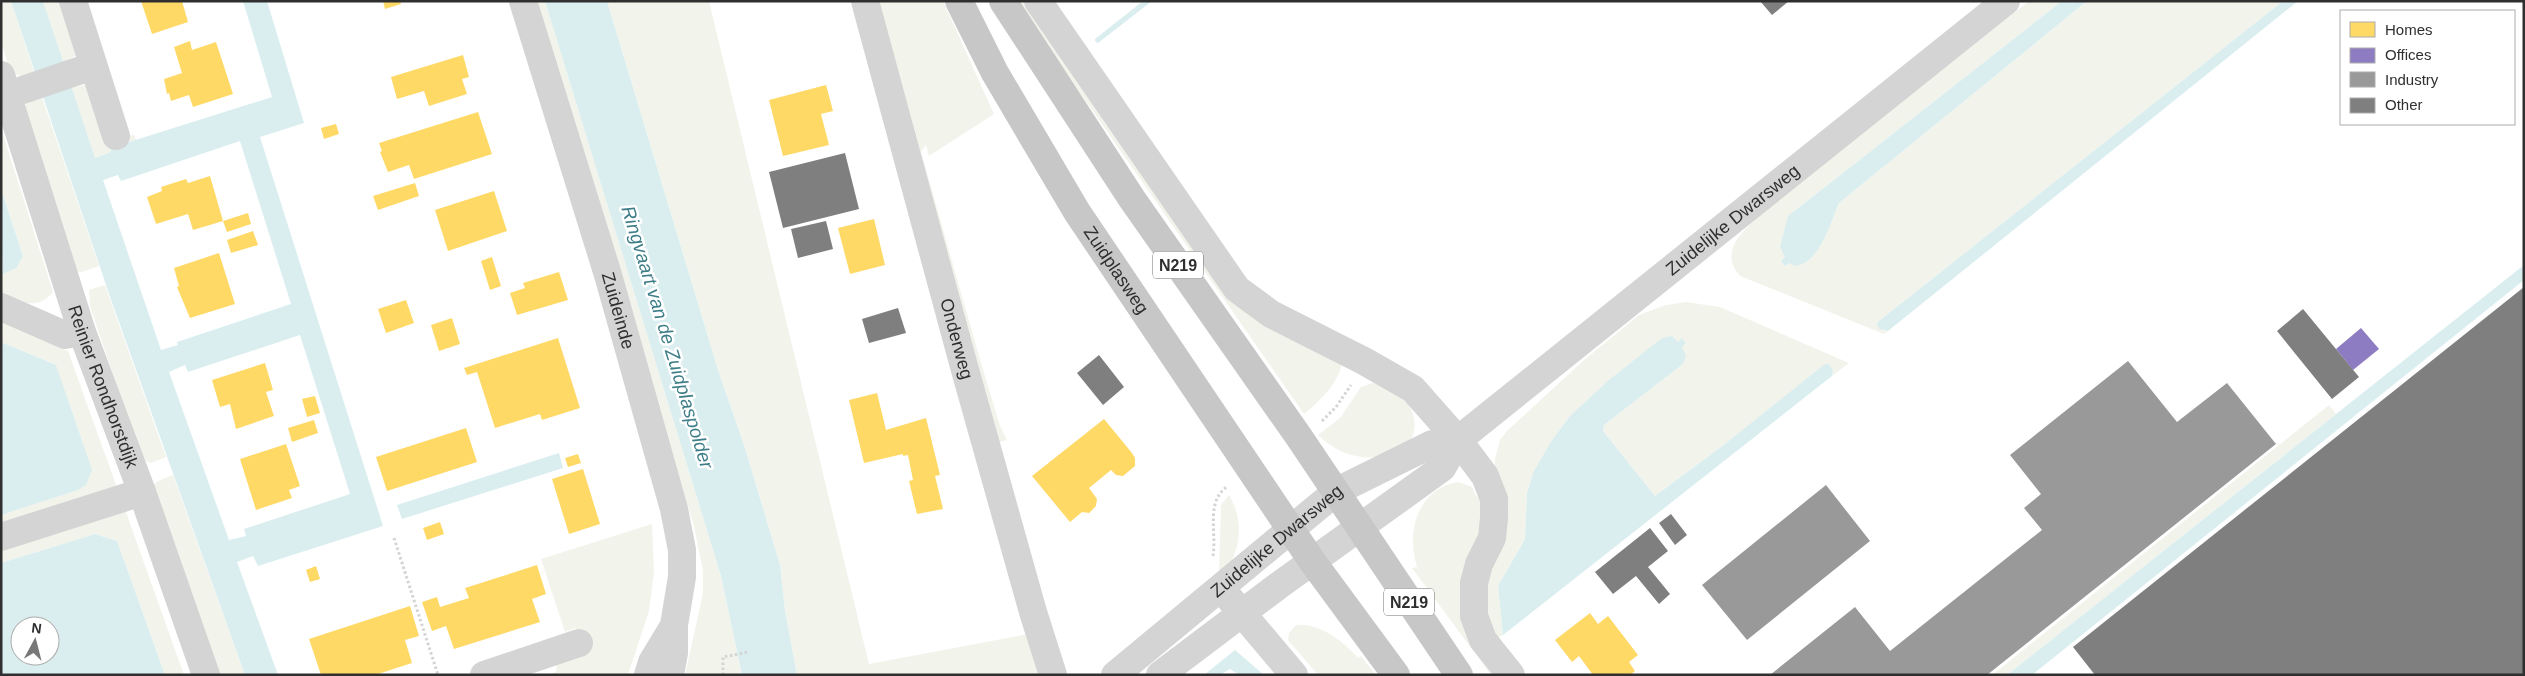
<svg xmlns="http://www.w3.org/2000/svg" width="2525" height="676" font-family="Helvetica,sans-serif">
<rect width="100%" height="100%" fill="#fff"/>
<!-- green -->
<g fill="#f2f4ec">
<path d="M1,1H11L34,72L21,76L11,73L1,42Z"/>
<path d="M43,1H62L79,54L63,63Z"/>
<path d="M534,1H545L555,33L721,576L742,675H685L703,593V571L694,526Z"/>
<path d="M607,1H709L869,664L1028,634L1041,675H797L785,610L780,565L744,445L718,370Z"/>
<path d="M873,1H943L994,114L929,156L926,145L921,152L981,363L1000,426L1007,440L996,443Z"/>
<path d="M1016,1H1024L1229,294L1342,362C1339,383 1320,401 1304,414Z"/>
<path d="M2029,1H2062L1788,216L1785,266L1820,246L1839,203L2087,1H2283L1879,321L1884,331H1888L1884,334L1740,276C1716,249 1748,227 1767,209Z"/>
<path d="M84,85L90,86L125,136L134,135L136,140L111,148V152L95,158L71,88Z"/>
<path d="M42,97L99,266L82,272L74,271L23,109L27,103Z"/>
<path d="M1,128L53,292C38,311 21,302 1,295V273L23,256L1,189Z"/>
<path d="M105,285L166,457L151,463L141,459L90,306L89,290Z"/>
<path d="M1686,302L1720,307L1849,363L1832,376L1833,371L1725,444L1655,496L1603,431L1604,425L1683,364L1682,347L1686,343L1678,342L1570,416L1552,440L1535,471L1527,493L1525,539L1498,586L1503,635L1496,639L1486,618L1495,459L1500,440L1507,431L1584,360L1639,315L1666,305Z"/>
<path d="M1,322L68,351L116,485L112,490L1,528V515L78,490L56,365L1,342Z"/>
<path d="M1376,382C1382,384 1392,386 1397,390C1413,402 1423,432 1405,447C1402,449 1397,451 1394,452C1366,464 1339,455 1318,435L1340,418L1361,387Z"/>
<path d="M2329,405L2336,414L2007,675H1992Z"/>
<path d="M173,475L245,675H217L149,488L158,481Z"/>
<path d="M1458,482L1472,487L1477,497L1482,495L1483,526L1470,558L1499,675H1491L1412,568L1417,567C1406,532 1417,489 1458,482Z"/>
<path d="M1229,495C1244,521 1241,545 1227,571L1219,572L1221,505Z"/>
<path d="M114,510L126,512L184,675H165L117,541L95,534L1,563V546Z"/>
<path d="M652,524L654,573L649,611L628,675H548L556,672L557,663L583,653L576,628L565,632L541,559Z"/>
<path d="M1296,625C1320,623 1343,641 1358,658L1361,656L1376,675H1318L1288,640L1289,633Z"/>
</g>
<!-- water -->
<g fill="#daeef0" fill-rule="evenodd">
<path d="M11,1H43L95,158L111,152L110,148L272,97L243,1H267L304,123L260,137L383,526L258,566L253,556L237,562L278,675H245L109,294ZM240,141L291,304L177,342L178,345L161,350L103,180L118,175L121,181ZM300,335L350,494L244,529L246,536L229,540L169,372L185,365L188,372Z"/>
<path d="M545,1H607L718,370L744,445L780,565L785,610L797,675H742L721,576Z"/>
<path d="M1143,1H1152L1098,43L1095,41V39Z"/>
<path d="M2062,1H2087L1839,203C1830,223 1820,263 1795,266L1790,263L1785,266L1781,261L1785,257L1780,247L1788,216Z"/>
<path d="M2283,1H2298L1888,331L1879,329L1877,324L1879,321Z"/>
<path d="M1,189L23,256L16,268L3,274Z"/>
<path d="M2524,265V280L2032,675H2007Z"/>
<path d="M1672,336L1678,342L1682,338L1686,343L1682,347L1686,355L1683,364L1604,425L1603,431L1655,496L1725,444L1825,364H1829L1833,371L1832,376L1503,635L1498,586L1525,539L1527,493L1534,471L1552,440L1570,416L1609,380L1662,338Z"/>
<path d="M1,342L56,365L92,470L86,485L78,490L1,515Z"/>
<path d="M559,453L563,468L402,519L397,505Z"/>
<path d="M95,534L117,541L165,675H1V563ZM20,626H50V656H20Z"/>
<path d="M1235,650L1264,675H1239L1230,669L1220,675H1204Z"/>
</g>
<!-- homes -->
<g fill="#ffd966">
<path d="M141,1H182L188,22L152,34Z"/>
<path d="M383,1H400L401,4L385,9Z"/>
<path d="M190,41L192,50L216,42L233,94L193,107L189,95L171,101L169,93L167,94L164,79L182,73L174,47Z"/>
<path d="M463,55L469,77L462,79L467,94L429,106L424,91L397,99L391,77Z"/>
<path d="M826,85L833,111L821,114L829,145L783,156L769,100Z"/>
<path d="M478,112L492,154L414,179L409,165L388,172L380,152L382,151L379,143Z"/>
<path d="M336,124L339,134L324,139L321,128Z"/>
<path d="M210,176L223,221L248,213L251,224L227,232L223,221L193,230L188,214L156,224L147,197L162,191L161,187L186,179L188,183Z"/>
<path d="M415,183L419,196L378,210L373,196Z"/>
<path d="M494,191L507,231L448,251L435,210Z"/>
<path d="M874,219L885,265L850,274L838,228Z"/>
<path d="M253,231L258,245L231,253L227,240Z"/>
<path d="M219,253L235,304L190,318L177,287L179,286L174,268Z"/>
<path d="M492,257L501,286L490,290L481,261Z"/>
<path d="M559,272L568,300L517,315L510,293L525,288L523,283Z"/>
<path d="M406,300L414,323L386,333L378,309Z"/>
<path d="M452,318L460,344L439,351L431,325Z"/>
<path d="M558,338L580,408L542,420L540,414L495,428L477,372L467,375L464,368Z"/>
<path d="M265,363L273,390L266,392L274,416L236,429L230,404L220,407L212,380Z"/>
<path d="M877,393L886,430L926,418L940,475L935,476L943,509L917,514L909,481L913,480L908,455L903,456V454L864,463L849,400Z"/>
<path d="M315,396L320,413L307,417L302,399Z"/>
<path d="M1104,419L1132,453L1135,458V466L1123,476L1116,475L1111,470L1089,488L1097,499L1096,506L1089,513L1082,512L1070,522L1032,476Z"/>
<path d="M314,420L318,433L292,442L288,428Z"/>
<path d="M466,428L477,462L387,491L376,457Z"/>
<path d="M286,444L300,486L289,490L292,498L256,510L240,459Z"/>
<path d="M578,454L581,463L568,467L565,458Z"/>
<path d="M583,469L600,524L569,534L552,479Z"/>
<path d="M440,522L444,534L427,540L423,528Z"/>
<path d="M537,565L546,594L532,599L540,622L454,649L446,626L432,631L422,602L437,597L440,607L469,598L465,588Z"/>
<path d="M316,566L320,579L310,582L306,570Z"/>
<path d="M410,606L419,636L405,640L412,663L375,675H321L309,639Z"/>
<path d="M1590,613L1598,624L1608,616L1638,655L1629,662L1635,671L1630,675H1593L1579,656L1572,662L1555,640Z"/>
</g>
<!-- offices -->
<path fill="#8e7cc3" d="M2361,328L2379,349L2353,370L2336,349Z"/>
<!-- industry -->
<g fill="#999">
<path d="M2128,361L2177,422L2227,383L2276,444L1987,675H1770L1855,607L1890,651L2042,530L2024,508L2041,494L2010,455Z"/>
<path d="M1826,485L1870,541L1747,640L1702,585Z"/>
</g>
<!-- building -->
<g fill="#7f7f7f">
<path d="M1760,1H1789L1772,15Z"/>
<path d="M845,153L859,209L783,228L769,172Z"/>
<path d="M826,221L833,249L798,258L791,229Z"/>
<path d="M2524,287V675H2095L2073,647Z"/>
<path d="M898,308L906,333L869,343L862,319Z"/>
<path d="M2303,309L2359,377L2332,399L2277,331Z"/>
<path d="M1099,355L1124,387L1103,405L1077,373Z"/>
<path d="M1671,514L1687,535L1675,545L1659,523Z"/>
<path d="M1650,528L1668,551L1648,567L1670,594L1659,604L1636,576L1613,594L1595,572Z"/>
</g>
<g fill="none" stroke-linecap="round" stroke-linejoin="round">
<!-- path -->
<g stroke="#d4d4d4" stroke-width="3" stroke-dasharray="2.5 2.5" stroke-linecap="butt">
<path d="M1322,421L1336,407L1351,385"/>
<path d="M394,538L438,675"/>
<path d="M1213,556C1217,532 1205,501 1228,486"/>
<path d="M723,675V657L749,652"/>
</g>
<!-- minor -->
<g stroke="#d4d4d4" stroke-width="28">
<path d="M73,1L116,136"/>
<path id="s1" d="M523,1L608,275L674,509L682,550V577L674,625V653L670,675"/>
<path id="s2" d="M865,1L965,370L1033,612L1053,675"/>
<path d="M1038,1L1237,289L1271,314L1364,361L1413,389L1458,440L1485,476L1494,499V518L1492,538L1479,564L1474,583V616L1483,640L1511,675"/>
<path id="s3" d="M1,75L82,332L142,492L206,675"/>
<path d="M8,95L93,66"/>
<path d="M1,307L65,335L82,332"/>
<path d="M1,537L142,492"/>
<path d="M1230,599L1294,675"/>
<path d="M484,675L579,643"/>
<path d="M648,675L652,662L672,629"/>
<path id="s4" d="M1115,675L1337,491L1432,444L1458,440"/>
<path id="s5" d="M1160,675L1278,586L1442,468L1458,440L2006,1"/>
</g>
<!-- major -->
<g stroke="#c7c7c7" stroke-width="28">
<path id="s6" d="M959,1L995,73L1077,212L1312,561L1396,675"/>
<path d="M1003,1L1132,199L1299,437L1459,675"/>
</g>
</g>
<g text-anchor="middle" stroke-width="5" stroke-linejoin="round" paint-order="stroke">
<!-- shield labels -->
<g fill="#fff" stroke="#6d6d6d" stroke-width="1">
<rect x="1153" y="251.5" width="50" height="27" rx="4"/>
<rect x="1384" y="588.5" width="50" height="27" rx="4"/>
</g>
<g font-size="16" font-weight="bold" fill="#2f2f2f">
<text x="1178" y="271">N219</text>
<text x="1409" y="608">N219</text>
</g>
<!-- street labels -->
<g font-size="18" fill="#2f2f2f" stroke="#fff">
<text dy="6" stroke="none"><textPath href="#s5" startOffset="734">Zuidelijke Dwarsweg</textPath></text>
<text dy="6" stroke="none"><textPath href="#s6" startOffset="312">Zuidplasweg</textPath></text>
<text dy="6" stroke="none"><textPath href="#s1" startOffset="324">Zuideinde</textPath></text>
<text dy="6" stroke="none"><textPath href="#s2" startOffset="350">Onderweg</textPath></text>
<text dy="6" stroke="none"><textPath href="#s3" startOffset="328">Reinier Rondhorstdijk</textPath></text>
<text dy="6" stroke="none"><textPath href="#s4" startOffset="210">Zuidelijke Dwarsweg</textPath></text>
</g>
<!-- water labels -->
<g font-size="19" font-style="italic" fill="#3e7e87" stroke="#fff">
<text transform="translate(668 337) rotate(73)" y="7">Ringvaart van de Zuidplaspolder</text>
</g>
</g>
<!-- border -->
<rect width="2525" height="676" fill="none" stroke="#2f2f2f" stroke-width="5"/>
<!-- legend -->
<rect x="2340" y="10" width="175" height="115" fill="#ffffff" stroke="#acacac"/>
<rect x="2350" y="22" width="25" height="15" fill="#ffd966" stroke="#acacac"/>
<text x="2385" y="35" font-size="15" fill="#2f2f2f">Homes</text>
<rect x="2350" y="48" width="25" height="15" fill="#8e7cc3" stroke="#acacac"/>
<text x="2385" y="60" font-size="15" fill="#2f2f2f">Offices</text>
<rect x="2350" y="72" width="25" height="15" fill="#999999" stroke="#acacac"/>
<text x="2385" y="85" font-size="15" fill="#2f2f2f">Industry</text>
<rect x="2350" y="98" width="25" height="15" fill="#7f7f7f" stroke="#acacac"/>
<text x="2385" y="110" font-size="15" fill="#2f2f2f">Other</text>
<!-- north arrow -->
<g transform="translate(35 641) rotate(7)"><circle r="24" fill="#ffffff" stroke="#acacac"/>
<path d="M0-4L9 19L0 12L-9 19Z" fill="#787878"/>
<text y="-8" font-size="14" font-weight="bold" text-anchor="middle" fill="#2f2f2f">N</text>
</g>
</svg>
